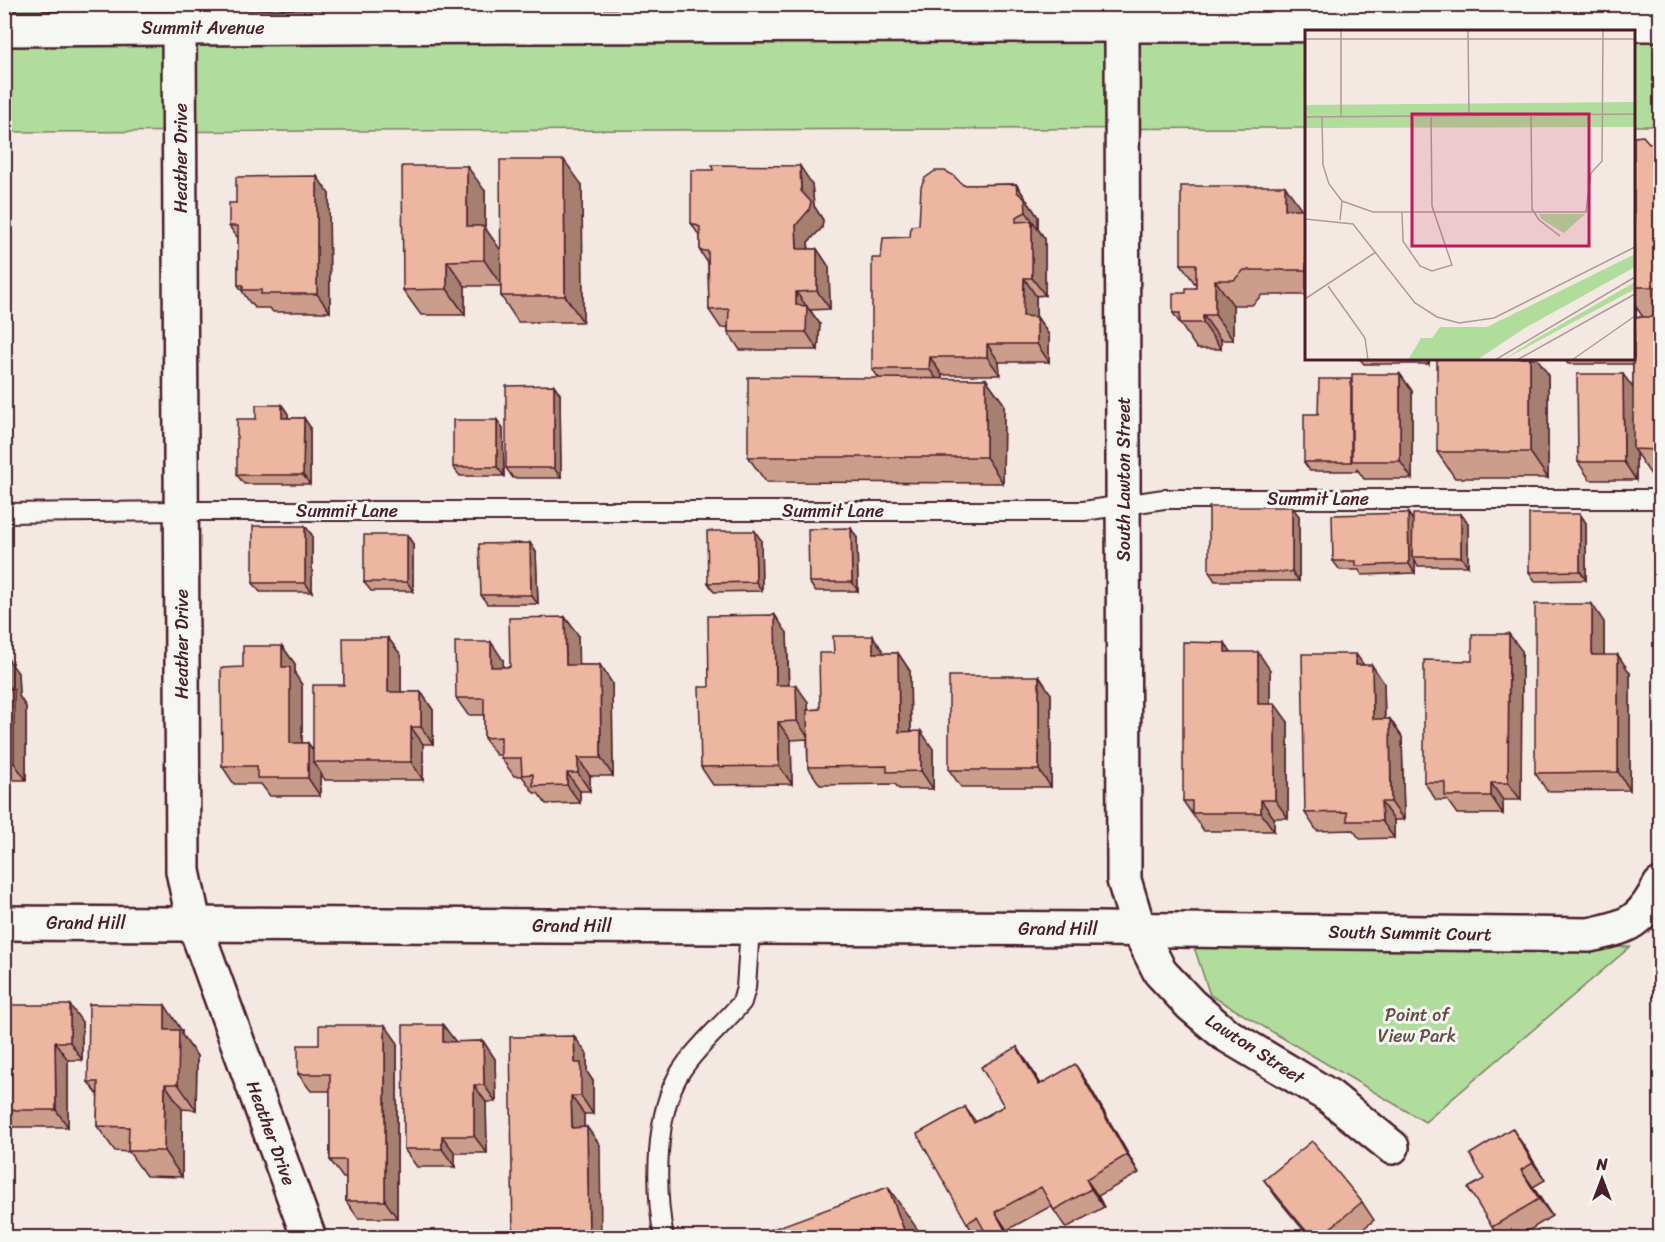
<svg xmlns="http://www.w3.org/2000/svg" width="1665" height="1242" font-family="Sriracha,sans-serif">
<rect width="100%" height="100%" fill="#f4e9e2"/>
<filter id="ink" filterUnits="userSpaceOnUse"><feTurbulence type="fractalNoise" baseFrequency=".0167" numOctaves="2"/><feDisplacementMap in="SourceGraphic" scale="12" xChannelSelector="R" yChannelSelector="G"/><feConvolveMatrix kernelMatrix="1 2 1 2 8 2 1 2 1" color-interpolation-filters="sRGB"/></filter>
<g filter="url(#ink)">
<!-- green -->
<g fill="#b0dd9b" stroke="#7d7e63" stroke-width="1.5">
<path d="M4,5H1660V126H1634V32H1306V128L5,132Z"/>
<path d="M1194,947H1630L1425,1122L1210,995Z"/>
</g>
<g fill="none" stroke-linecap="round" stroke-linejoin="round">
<defs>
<g id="service">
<path d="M4,513L181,511H1084L1164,499H1660"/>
<path d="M664,1238C655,1190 654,1113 681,1071C697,1046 723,1025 742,1002L746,988L750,927"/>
</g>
<g id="minor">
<path d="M530,4V26"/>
<path d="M1122,26L1124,880L1139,930L1160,972L1191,1005L1225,1034L1329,1096L1392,1147"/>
<path d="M179,29L183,871L194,923L309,1238"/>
<path d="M4,923L1098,929L1589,935C1629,927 1641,922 1660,885"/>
</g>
<path id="tertiary" d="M4,29L530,26L1660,24"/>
</defs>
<!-- service casing -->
<use href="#service" stroke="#4a1f2b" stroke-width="22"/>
<!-- minor casing -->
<use href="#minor" stroke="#4a1f2b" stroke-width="38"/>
<!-- tertiary casing -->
<use href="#tertiary" stroke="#4a1f2b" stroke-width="38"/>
<!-- service -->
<use href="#service" stroke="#f6f6f2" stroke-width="18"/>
<!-- minor -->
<use href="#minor" stroke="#f6f6f2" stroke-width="33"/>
<!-- tertiary -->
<use href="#tertiary" stroke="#f6f6f2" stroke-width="33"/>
</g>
<!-- wall -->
<g fill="#cb9d8a" stroke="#4a1f2b" stroke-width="1.5" fill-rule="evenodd">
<path d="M1634,137L1649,143H1660V482H1656L1636,453V480H1590L1578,462L1633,388V364H1568L1564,358H1634ZM1636,307L1643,317H1636Z"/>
<path d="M812,184L814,206L823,220L822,228L808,242L809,249H817L829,267L830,309L810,310L820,324L818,350H740L728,332V327L721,328L709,310L708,263L700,251V237L691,223Z"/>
<path d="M1016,184L1038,217V229L1045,239V295L1036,296V317H1037L1049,335V362H999L1000,375H942V379H986L1004,404L1003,483L766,482L748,457L879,378L872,369L881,258L910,237L919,225L963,185Z"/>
<path d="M582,185L583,322H518L501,296V286H465V315H421L403,290L485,191V228L500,250Z"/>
<path d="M329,194L330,312H273L270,308H255L252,303H250L238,285V238L229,226L236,203Z"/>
<path d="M1301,209H1306V295H1262L1252,305H1233V340H1221V349H1197L1173,313L1186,293L1196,288V285L1181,264Z"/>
<path d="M1359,358H1429V364H1364Z"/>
<path d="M1400,374L1412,391V479H1364L1357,469V471H1310L1304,462L1318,414Z"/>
<path d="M1548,374V478H1455L1437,452Z"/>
<path d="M554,385L560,394L561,478H513L506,468Z"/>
<path d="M282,405L288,414V418H304L310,427V484H244L237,475L256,419Z"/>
<path d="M497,420L503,429L504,476H460L453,467Z"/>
<path d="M1408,513L1412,519L1468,523V566H1418L1415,561V573L1362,575L1359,570H1340L1333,561Z"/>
<path d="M1580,514L1586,523V580L1535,581L1529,572Z"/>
<path d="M1299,516V581H1215L1209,572Z"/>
<path d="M305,526L312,535V592H260L253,583Z"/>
<path d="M407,535L413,544V591H371L364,582Z"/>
<path d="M857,538L858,591H815L809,582Z"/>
<path d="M761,540L762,591L714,592L708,583Z"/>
<path d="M530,543L536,552L538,604H487L481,595Z"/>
<path d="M565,617L578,635V665H600L612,683L613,776H590V791H580V803L546,804L538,793H534L522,776H514L501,758V755H496L484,738V715H468L456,698L503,660V667H510Z"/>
<path d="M1604,622V655L1630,673V790L1547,791L1535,773Z"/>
<path d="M787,633L789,685L808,702V710L820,709L885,653H898L910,671L911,731L933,749V789H899L895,784L820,785L808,767L807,739L791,740L792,784L713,785L701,767L709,687Z"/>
<path d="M388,638L401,655V692H421L433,710V744H423V780H325L320,772V796H270L261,784H234L222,766L243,667L282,646L295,664V674L302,685V743H308L313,750L344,685Z"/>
<path d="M1225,643L1231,652L1270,670V704L1288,722V818H1274V831H1204L1183,801Z"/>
<path d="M1522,651L1521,800H1503V814H1457L1447,800H1436L1424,782L1472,661Z"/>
<path d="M4,656L18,673L19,696L26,707V780H4Z"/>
<path d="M1364,665L1384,683L1385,719H1390L1402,737L1404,820H1394V838L1360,839L1353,830L1317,831L1305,813Z"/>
<path d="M1051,694V787H961L949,770Z"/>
<path d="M4,1005L82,1022V1060H68V1127H5L4,1126Z"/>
<path d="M443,1025L455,1042L483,1041L495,1059L496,1102H486L487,1153H455V1167H417L404,1149Z"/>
<path d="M182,1031V1035L197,1056L196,1110L182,1109V1177L146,1176L129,1152L115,1151L97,1126L98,1095L88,1082Z"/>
<path d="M397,1042V1218H358L346,1201V1178H343L330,1160V1091H311L298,1074L319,1045Z"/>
<path d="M1017,1047L1029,1065L1041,1084L1087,1082L1139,1173L1098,1196L1104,1207L1066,1228L1051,1206L1007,1230L1012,1238H989L988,1236L985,1238H977L967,1223L965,1107L976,1122L1004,1106Z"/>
<path d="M587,1054V1072L593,1081V1114H584V1128L600,1145L513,1238Z"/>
<path d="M1524,1146L1545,1180L1533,1187L1552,1216L1517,1238H1499L1492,1227L1484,1179Z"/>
<path d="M1264,1180L1362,1202L1374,1220L1352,1238H1310L1277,1198Z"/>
</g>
<!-- shaded-wall -->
<g fill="#a57f70" stroke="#4a1f2b" stroke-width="1.5">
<path d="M564,160L582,185L583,322L565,296Z"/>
<path d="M467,166L485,191V228L502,252V286L484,260L467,226Z"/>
<path d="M800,166L812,184L814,206L823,220L822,228L808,242L809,266L797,249L796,225L801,191Z"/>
<path d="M317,176L329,194L330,312L317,294Z"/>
<path d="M1016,184L1038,217V229L1026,212L1017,192Z"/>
<path d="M1285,186L1303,211L1285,209Z"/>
<path d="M1032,221L1045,239V295L1032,278Z"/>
<path d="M817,249L829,267L830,309L817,291Z"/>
<path d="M447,261L465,286V315L447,289Z"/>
<path d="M1024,278L1036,296V334L1023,316Z"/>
<path d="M1215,280L1233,305V340L1215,315Z"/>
<path d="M796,292L820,324L818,350L806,332L796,305Z"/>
<path d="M1634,304L1636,307V364L1632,358H1634Z"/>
<path d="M1203,315L1221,340V349L1203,323Z"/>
<path d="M1037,317L1049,335V362L1037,344Z"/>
<path d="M987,344L999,362L1000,375L987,357Z"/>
<path d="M930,357L942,375V386L929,369Z"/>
<path d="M1425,358H1429V364Z"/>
<path d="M1530,358H1537L1548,374V478L1530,452Z"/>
<path d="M1400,374L1412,391V479L1400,461Z"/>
<path d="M1623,374L1636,392L1633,449L1636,453V480L1624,462Z"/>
<path d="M986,379L1004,404L1003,483L986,457Z"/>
<path d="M554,385L560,394L561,478L554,468Z"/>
<path d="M282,405L288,414V427L282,418Z"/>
<path d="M304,418L310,427V484L303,475Z"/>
<path d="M497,420L503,429L504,476L497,467Z"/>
<path d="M1292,507L1299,516V581L1292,572Z"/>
<path d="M1408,513L1414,522L1412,557L1415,561V573L1409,564Z"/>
<path d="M1461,514L1468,523V566L1461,557Z"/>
<path d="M1580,514L1586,523V580L1580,571Z"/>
<path d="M305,526L312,535V592L305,583Z"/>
<path d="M851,528L857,538L858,591L852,582Z"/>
<path d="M755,531L761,540L762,591L756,582Z"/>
<path d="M407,535L413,544V591L407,582Z"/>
<path d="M530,543L536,552L538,604L531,595Z"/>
<path d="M1592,604L1604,622V673L1592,655Z"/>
<path d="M775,615L787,633L789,703L776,685Z"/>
<path d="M565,617L578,635L579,683L566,665Z"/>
<path d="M1509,634L1522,651L1521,800L1508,783Z"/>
<path d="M873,636L885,654L873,653Z"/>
<path d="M388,638L401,655V710L388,692Z"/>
<path d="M491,642L503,660L504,685L491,667Z"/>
<path d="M1225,643L1237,660L1225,652Z"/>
<path d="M282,646L295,664V674L302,685V761L290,743L282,667Z"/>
<path d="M1258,652L1270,670V722L1258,704Z"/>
<path d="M898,653L910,671L911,749L899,732Z"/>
<path d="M1356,654L1368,671L1356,665Z"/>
<path d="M1618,655L1630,673V790L1618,772Z"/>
<path d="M6,656L18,673L19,696L26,707V780L14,763L6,689Z"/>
<path d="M600,665L612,683L613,776L601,758Z"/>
<path d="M1372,665L1384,683L1385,737L1373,719Z"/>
<path d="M1039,676L1051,694V787L1039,770Z"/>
<path d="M796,685L808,702L809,739L797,721Z"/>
<path d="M421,692L433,710V744L421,727Z"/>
<path d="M1275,704L1288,722V818L1275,800Z"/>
<path d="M1390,719L1402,737L1404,820L1391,802Z"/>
<path d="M778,722L791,740L792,784L779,766Z"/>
<path d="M411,727L423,744V780L411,762Z"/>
<path d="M921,731L933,749V789L921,771Z"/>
<path d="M308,743L320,760L313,762L320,772V796L308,778Z"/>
<path d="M578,758L590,776V791L578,773Z"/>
<path d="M567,773L580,791V803L567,785Z"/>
<path d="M1491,783L1503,800V814L1491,796Z"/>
<path d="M1261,800L1274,818V831L1261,813Z"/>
<path d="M1381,802L1394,820V838L1382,821Z"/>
<path d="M70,1005L82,1022V1060L70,1042Z"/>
<path d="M165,1005L182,1031V1035L197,1056L196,1110L178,1084L165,1030Z"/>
<path d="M385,1025L397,1042V1218L385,1201Z"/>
<path d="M443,1025L456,1042H443Z"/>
<path d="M574,1036L587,1054V1072L593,1081V1114L581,1096L575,1063Z"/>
<path d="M483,1041L495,1059L496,1102L484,1085Z"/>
<path d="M55,1042L68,1060V1127L56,1110Z"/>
<path d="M1017,1047L1029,1065L1051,1102L1039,1085Z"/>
<path d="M1075,1064L1087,1082L1139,1173L1127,1155Z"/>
<path d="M165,1084L182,1109V1177L164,1151Z"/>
<path d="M474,1085L486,1102L487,1153L474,1136Z"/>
<path d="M571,1096L584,1114V1146L572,1128Z"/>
<path d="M587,1127L600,1145L601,1238H589Z"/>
<path d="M1512,1128L1524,1146L1545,1180L1533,1163Z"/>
<path d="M442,1136L455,1153V1167L442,1149Z"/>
<path d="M1521,1170L1533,1187L1552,1216L1539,1199Z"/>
<path d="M1086,1179L1098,1196L1104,1207L1091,1189Z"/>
<path d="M888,1187L918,1230L921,1238H907Z"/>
<path d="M995,1212L1007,1230L1012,1238H1010L1006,1232Z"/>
</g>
<!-- building -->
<g fill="#ecb6a0" stroke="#4a1f2b" stroke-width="1.5">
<path d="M1643,136L1649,143H1660V287H1634V137Z"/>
<path d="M500,160H564L565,296H501Z"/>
<path d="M712,165L800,166L801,191L811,202L809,210L796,225L797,249H817V291L796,292V305L807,306L806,332H728L729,309L709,310L708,251H700V227L691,223V170H713Z"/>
<path d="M402,166H467V226H484V260L447,261V289L403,290Z"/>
<path d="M935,171H945L953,175L963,185L1016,184L1017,192L1025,199L1026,212L1016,217V222L1032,221V278H1024L1023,316L1037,317V344H987V357H930L929,369H872V258H881L883,238L910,237L911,226L919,225L921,187L925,178Z"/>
<path d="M317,176V294H261V290H243V285H238V226H229V203H236V177Z"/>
<path d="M1181,186H1285V209H1306V270H1244L1234,280H1215V315H1203V323H1180V313H1173V293H1186V288H1196V264H1181Z"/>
<path d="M1634,317H1660V450L1633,449V358H1634Z"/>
<rect x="1437" y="358" width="93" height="94"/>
<rect x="1352" y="374" width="48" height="87"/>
<path d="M1577,374H1623L1624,462H1578Z"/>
<path d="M748,377L986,379V457H748Z"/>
<path d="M1319,379H1351V462H1304V414H1318Z"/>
<path d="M554,385V468H506V386Z"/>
<path d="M256,405H282V418H304L303,475H237V419H256Z"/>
<rect x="453" y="420" width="44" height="47"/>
<rect x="1209" y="507" width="83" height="65"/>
<path d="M1408,513L1409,564L1356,566V561H1333L1332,515Z"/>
<path d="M1413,514H1461V557H1412Z"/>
<path d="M1529,514H1580V571L1529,572Z"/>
<rect x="253" y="526" width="52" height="57"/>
<path d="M851,528L852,582H809L808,529Z"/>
<path d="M707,531H755L756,582L708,583Z"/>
<rect x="364" y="535" width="43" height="47"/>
<path d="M530,543L531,595H481L479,544Z"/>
<path d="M1535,604H1592V655H1618V772L1535,773Z"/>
<path d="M775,615L776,685H796L797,721L778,722L779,766L701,767L699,687H709L708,616Z"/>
<path d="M565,617L566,665H600L601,758H578V773H567V785L533,786V774L522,775L521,758H501V737L484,738V698H456L455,642H491V667H510L509,618Z"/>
<path d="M1472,634H1509L1508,783H1491V796H1445V782H1424V660L1472,661Z"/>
<path d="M833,636H873V653H898L899,732L921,731V771L887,772V766L808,767L807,710L820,709L819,653H834Z"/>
<path d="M343,638H388V692H421V727H411V762H313V685H344Z"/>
<path d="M1183,642L1225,643V652H1258V704H1275V800H1261V813H1192V801H1183Z"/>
<path d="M243,646H282V667H290V743H308V778H257V766H222L221,668L243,667Z"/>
<path d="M1302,654H1356V665H1372L1373,719H1390L1391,802H1381L1382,821H1347V812L1305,813Z"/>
<path d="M4,656H6V689H14V763H4Z"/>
<rect x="949" y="676" width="90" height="94"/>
<path d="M89,1004L165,1005V1030H179L178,1084H165L164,1151H128L129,1127L97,1126L98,1082H88Z"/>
<path d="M4,1005H70V1042H55L56,1110H4Z"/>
<path d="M319,1025H385V1201H346V1160H330V1074H298V1045H319Z"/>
<path d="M403,1025H443V1042L483,1041L484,1085H474V1136H442V1149H404Z"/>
<path d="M574,1036L575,1063H581V1096H571L572,1128L587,1127L589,1238H513L510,1037Z"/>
<path d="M1017,1047L1039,1085L1075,1064L1127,1155L1086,1179L1091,1189L1054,1210L1041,1187L995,1212L1006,1232L996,1238H989L977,1217L967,1223L917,1134L965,1107L974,1123L1004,1106L981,1067Z"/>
<path d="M1512,1128L1533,1163L1521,1170L1539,1199L1492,1227L1468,1188L1484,1179L1470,1154Z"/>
<path d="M1312,1141L1362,1202L1318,1238H1312L1264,1180Z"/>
<path d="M888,1187L907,1238H748Z"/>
<path d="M1660,1231V1238H1654L1653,1236Z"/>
<path d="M1615,1232L1618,1238H1607Z"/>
</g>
</g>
<g text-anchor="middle" stroke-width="6" stroke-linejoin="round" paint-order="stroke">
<!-- street labels -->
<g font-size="18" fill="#4a1f2b" stroke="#f6f6f2">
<text x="203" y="34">Summit Avenue</text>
<text transform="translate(181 158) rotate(-90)" y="6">Heather Drive</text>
<text transform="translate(1124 479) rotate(-90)" y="6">South Lawton Street</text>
<text x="1318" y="505">Summit Lane</text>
<text x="347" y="517">Summit Lane</text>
<text x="833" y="517">Summit Lane</text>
<text transform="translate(182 644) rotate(-90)" y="6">Heather Drive</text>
<text x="86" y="929">Grand Hill</text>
<text x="572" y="932">Grand Hill</text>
<text x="1058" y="935">Grand Hill</text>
<text transform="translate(1410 933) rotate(1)" y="6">South Summit Court</text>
<text transform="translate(1255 1049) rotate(33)" y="6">Lawton Street</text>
<text transform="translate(271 1133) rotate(70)" y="6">Heather Drive</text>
</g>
<!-- park labels -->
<g font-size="18" fill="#644e47" stroke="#f6f6f2">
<text x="1417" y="1021">Point of<tspan x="1417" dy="21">View Park</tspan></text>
</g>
</g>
<!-- overview -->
<g transform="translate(1305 30)">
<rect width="330" height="330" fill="#f4e9e2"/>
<path d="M330,72V97L0,98V75ZM234,184H280L259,203L236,189ZM330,224V237L220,298L172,330H103L116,308H127L135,297H182ZM330,252V259L198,330L227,311Z" fill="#b0dd9b"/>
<path fill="none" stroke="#b09899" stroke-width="1.5" d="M36,0V87M163,0L164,86M0,9H330M226,86L227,179L234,190L255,206M0,87L330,84M17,87L18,135L24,154L37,171L35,190M37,171L68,182H281L286,143L297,131L298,0M97,182L98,211L115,236L127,241L147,235L127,176L126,87M0,189L48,194L110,273L132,287L154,293L189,288L330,217M23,256L60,308L63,330M0,269L71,222M190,330L330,247M212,330L330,264M267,330L330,286"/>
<path fill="#c2185b" fill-opacity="0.15" stroke="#c2185b" stroke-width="3" d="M107,84H284V216H107Z"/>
<rect width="330" height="330" fill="none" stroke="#4a1f2b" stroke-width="3"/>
</g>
<!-- margin -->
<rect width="1665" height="1242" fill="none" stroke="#f6f6f2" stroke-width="24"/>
<rect x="12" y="12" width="1641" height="1218" fill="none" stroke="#4a1f2b" stroke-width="2" filter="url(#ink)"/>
<!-- north arrow -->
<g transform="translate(1602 1179)" stroke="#f6f6f2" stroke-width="4.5" paint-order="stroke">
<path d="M0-4.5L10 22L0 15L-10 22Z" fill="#4a1f2b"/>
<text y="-9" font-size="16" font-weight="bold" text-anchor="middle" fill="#4a1f2b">N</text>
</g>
</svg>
